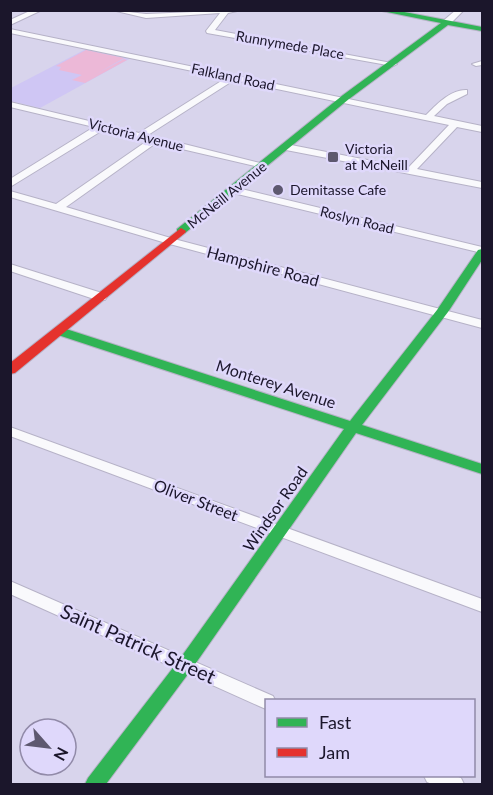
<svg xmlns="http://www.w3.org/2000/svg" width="493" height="795" font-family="Lato,sans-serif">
<rect width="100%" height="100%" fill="#d8d4ec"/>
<!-- built -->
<path fill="#cfc6f4" d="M86,49L131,58L40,108L11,101V88Z"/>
<!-- green -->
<path fill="#ecb8d7" d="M86,50L124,58L96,74L124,59L127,60L85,83L72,80L82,75L59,70L61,67L56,66Z"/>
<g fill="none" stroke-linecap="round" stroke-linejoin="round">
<defs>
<g id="street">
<path d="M32,10H42L10,25V20Z"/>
<path d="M112,10L146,14L242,10L228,13L215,30L397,64L393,66L207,33L206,31L220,13L146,18Z"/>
<path d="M456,10H464L449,25H443V21Z"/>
<path d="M10,29L426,115C436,105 451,89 467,90V94L447,104L434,116L482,126V132L457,127L417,169L482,182V188L286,150L281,147L286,144L408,168L449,125L234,80L148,135L264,164V168L156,143L66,207L174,239L482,320V328L166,243L10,197V191L56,204L147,141L103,130L10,187V179L94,127L10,107V102L139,133L226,78L10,33Z"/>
<path d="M482,61V65L476,66L472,64Z"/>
<path d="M233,187L482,247V253L229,192V188Z"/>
<path d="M10,264L105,294L107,297L105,300H97L10,271Z"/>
<path d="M10,427L482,599V612L10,436Z"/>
<path d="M10,581L273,696L275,700H266V709L259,706L10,594Z"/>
<path d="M424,776H456L461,778L464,784H432L427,782Z"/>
</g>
<g id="fast">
<path d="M377,10H394L482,27V31L448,25L349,99L185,233H177V229L343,95L441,23Z"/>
<path d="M482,249V260L448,312L362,425L482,464V474L356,433L191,670L106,784H85L88,778L179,660L344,429L55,334L53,331L55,328H63L350,421L437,310L478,250Z"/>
</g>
<path id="jam" d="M181,228L186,231L185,233L15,373L10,374V363Z"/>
</defs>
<!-- street casing -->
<use href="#street" stroke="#b6b2c7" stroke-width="2"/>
<!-- fast casing -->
<use href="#fast" stroke="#b6b2c7" stroke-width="2"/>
<!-- jam casing -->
<use href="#jam" stroke="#b6b2c7" stroke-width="2"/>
<!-- street -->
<use href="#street" fill="#f9f9fc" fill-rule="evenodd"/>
<!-- fast -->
<use href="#fast" fill="#30b455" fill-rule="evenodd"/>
<!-- jam -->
<use href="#jam" fill="#e5322d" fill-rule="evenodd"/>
</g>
<!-- markers -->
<g fill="#5d586f" stroke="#dfd8fb" stroke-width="2">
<rect x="327" y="151" width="12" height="12" rx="3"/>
<circle cx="278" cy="190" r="6"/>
</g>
<g text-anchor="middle" stroke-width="5" stroke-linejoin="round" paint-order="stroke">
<!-- far-street labels -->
<g font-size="14" fill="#1b162b" stroke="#dfd8fb">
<text transform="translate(290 45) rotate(10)" y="5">Runnymede Place</text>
<text transform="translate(233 77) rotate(12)" y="5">Falkland Road</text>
<text transform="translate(136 135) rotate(14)" y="5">Victoria Avenue</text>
<text transform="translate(227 195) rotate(-39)" y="5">McNeill Avenue</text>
<text transform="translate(357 220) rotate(14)" y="5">Roslyn Road</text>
</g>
<!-- far-poi labels -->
<g font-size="14" fill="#1b162b" stroke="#dfd8fb" text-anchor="start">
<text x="345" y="154">Victoria<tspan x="345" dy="16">at McNeill</tspan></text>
<text x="290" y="195">Demitasse Cafe</text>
</g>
<!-- street labels -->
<g font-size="16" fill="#1b162b" stroke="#dfd8fb">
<text transform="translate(263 266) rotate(15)" y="6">Hampshire Road</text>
<text transform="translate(276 384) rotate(18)" y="6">Monterey Avenue</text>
<text transform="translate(196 500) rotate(21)" y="6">Oliver Street</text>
<text transform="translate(275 509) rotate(-55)" y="6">Windsor Road</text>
</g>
<!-- near-street labels -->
<g font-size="20" fill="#1b162b" stroke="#dfd8fb">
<text transform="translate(138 644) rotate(24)" y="7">Saint Patrick Street</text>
</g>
</g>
<!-- border -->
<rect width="493" height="795" fill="none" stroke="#1b162b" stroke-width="24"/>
<!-- legend -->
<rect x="265" y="699" width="210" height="78" fill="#dfd8fb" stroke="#918aa8" stroke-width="1.5"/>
<rect x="277" y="718" width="30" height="9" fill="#30b455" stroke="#918aa8" stroke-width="1.5"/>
<text x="319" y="729" font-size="18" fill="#1b162b">Fast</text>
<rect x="277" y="748" width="30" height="9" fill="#e5322d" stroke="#918aa8" stroke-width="1.5"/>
<text x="319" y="759" font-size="18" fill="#1b162b">Jam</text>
<!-- north arrow -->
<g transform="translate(48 747) rotate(118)"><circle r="28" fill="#dfd8fb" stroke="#918aa8" stroke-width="1.5"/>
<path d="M0-4.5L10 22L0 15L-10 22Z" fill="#5d586f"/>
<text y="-9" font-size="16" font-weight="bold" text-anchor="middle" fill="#1b162b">N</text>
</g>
</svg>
